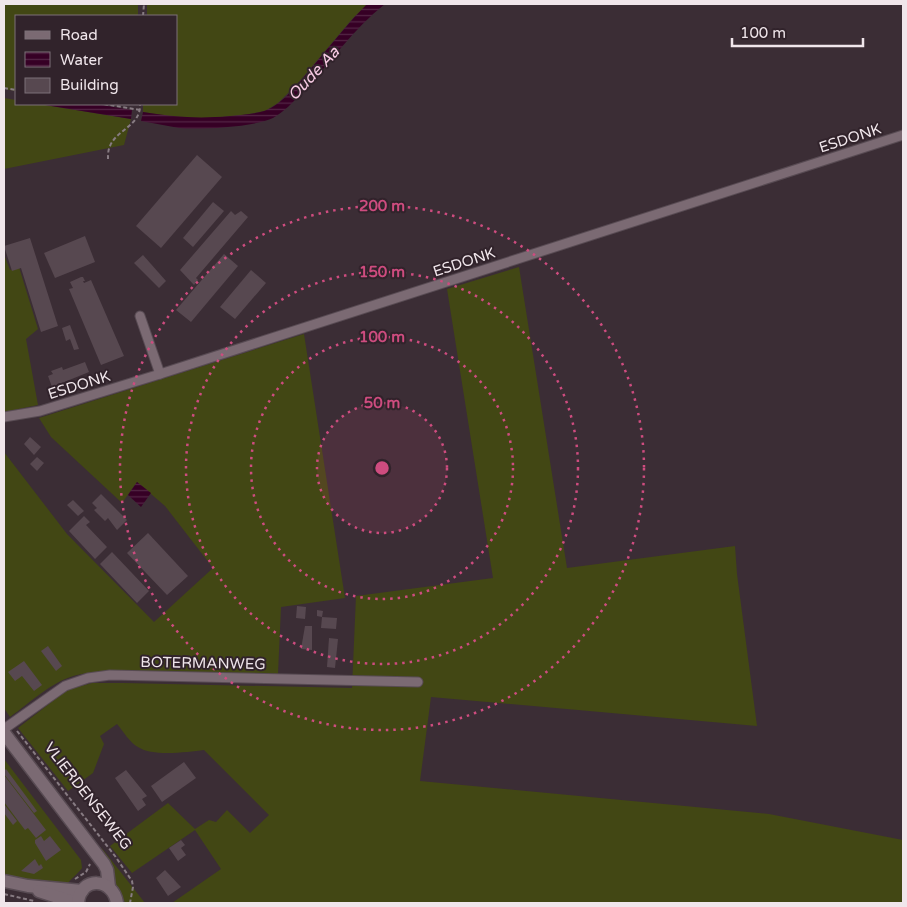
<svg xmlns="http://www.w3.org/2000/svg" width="907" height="907" font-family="'Varela Round',sans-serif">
<defs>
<pattern id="water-rules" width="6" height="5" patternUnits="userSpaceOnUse" patternTransform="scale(1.25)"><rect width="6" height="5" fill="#360025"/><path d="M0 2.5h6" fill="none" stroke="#532545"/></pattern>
</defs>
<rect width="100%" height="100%" fill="#3b2d35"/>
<!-- grass -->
<g fill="#424714">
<path d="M4,4H138V16H16V91L4,89Z"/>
<path d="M147,4H368L353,18L298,83L278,103L265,111L243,115L199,119L178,118L143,112V104H176V16H147Z"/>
<path d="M4,98L16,100V104H39L131,119L124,145L4,169Z"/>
<path d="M5,257L10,270L19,267L38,329L26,339L38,405L4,412Z"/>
<path d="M519,267L567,568L735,546L737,574L757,726L431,697L420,781L769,814L903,840V903H172L221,869L195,830L132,873L110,846L168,803L195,829L209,820L216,822L227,810L250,833L269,815L204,750C187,752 153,757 138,747C130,743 123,731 117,724L100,736L104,744L93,773L68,791L18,728L67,690L92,683H124L352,688L356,596L493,578L447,289Z"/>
<path d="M304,334L345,598L281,607L278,674L117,671C103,672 90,672 77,675C52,681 31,702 10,717L4,708V452L67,534L154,622L213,568L165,506L137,482L122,503L51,437L39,418Z"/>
<path d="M4,759L81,860L82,868C77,875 70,879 66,886L4,876Z"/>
<path d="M101,847L145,903H126C121,898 115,890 113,883C108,868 109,861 101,847Z"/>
</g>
<!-- water -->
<g fill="url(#water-rules)">
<path d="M367,4H385C353,29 330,63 302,93C293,102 284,112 273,118C255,127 199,130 179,128C166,126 154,123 141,121L143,112C176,117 197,119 230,116C241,115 254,114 264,111C285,104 305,75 319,59C335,40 350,21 367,4Z"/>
<path d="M39,104H95L132,110L131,119Z"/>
<path d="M137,482L151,493L141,507L128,495Z"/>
</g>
<!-- building -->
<g fill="#574850">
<path d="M197,155L222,177L161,248L136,226Z"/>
<path d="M213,202L224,211L193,247L183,238Z"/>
<path d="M231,211L235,215L241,211L248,217L196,278L198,280L194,285L180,270Z"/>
<path d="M85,236L95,262L55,278L44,253Z"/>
<path d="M30,238L58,326L41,332L21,268L12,271L4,246Z"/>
<path d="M224,254L238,266L191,322L176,310Z"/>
<path d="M143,255L166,281L159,288L134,263Z"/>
<path d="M251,270L266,283L235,319L220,307Z"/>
<path d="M81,277H83L85,281H83L84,283L91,280L124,356L101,365L69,289L73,288L70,282Z"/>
<path d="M70,325L79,349L74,350L70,339L66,341L62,328Z"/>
<path d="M85,362L89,372L52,387L48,376L53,374L51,371L62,367L63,370Z"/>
<path d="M30,437L41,447L34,455L24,444Z"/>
<path d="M37,457L44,463L37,471L30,464Z"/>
<path d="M101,494L127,520L117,530L108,518L105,521L94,510L97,508L92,503Z"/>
<path d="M73,500L84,511L78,516L67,505Z"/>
<path d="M84,516L90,522L86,525L107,547L95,559L69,531Z"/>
<path d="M148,533L188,576L167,595L127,553Z"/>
<path d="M112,552L149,591L137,603L100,564Z"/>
<path d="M297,606L306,607L305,619L296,618Z"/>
<path d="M317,610L323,611L322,617L337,618L336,629L321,628L322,617L317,616Z"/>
<path d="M305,626H312V650L301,649Z"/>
<path d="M329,638L338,639L335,668L327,667Z"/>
<path d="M48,646L62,666L56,671L41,651Z"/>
<path d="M24,661L42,685L34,691L22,676L15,681L8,672Z"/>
<path d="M184,762L196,778L162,802L151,786Z"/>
<path d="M6,769L37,811L34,813L4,774V771Z"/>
<path d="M126,770L147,796L142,799L146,805L138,811L115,778Z"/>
<path d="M4,775L46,830L36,838L28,828L25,830L4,802Z"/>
<path d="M4,804L17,821L13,825L4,813Z"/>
<path d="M41,836L44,841L50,836L61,850L46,861L35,843V840Z"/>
<path d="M181,840L185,845L181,848L186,855L178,861L169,848Z"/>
<path d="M35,859L39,866L41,864L43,868L34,874L21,871Z"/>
<path d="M165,870L181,887L168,896L156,878Z"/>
</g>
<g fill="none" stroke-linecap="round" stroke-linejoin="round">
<defs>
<g id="street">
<path d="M140,316L160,374"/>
<path d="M4,417L40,411L160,374L903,135"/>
<path d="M4,729L65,686L88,678L110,675L418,682"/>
</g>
<g id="secondary">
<path d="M4,733L104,864L107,870L109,887"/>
<path d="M4,881L28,886L82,891"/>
<path d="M39,891L76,903"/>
<path d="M78,903C80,876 113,877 117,903"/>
</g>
</defs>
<!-- street casing -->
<use href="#street" stroke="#584b53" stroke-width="11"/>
<!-- secondary casing -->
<use href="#secondary" stroke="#584b53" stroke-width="15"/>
<!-- path -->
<g stroke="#887c83" stroke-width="2" stroke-dasharray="4 2.5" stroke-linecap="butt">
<path d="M143,16L144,4"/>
<path d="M4,88L16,90"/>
<path d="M104,104L140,110"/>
<path d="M108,159C108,155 108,150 110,146C117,129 141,126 140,104"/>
<path d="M17,731L115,856L132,881L133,887L130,903"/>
<path d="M75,879L86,872L90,864"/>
<path d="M4,894L34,901"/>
</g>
<!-- street -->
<use href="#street" stroke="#7b6a73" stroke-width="9"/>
<!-- secondary -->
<use href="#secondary" stroke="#7b6a73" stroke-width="12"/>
</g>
<!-- distance rings -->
<circle cx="382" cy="468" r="65" fill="#ce4c7f" fill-opacity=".12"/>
<g fill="none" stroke="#ce4c7f" stroke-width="2.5" stroke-dasharray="2.5 5">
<circle cx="382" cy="468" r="65"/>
<circle cx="382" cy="468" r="131"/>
<circle cx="382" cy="468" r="196"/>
<circle cx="382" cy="468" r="262"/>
</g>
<g text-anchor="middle" stroke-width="4" stroke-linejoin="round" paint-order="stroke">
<!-- street labels -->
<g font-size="15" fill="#f0e6eb" stroke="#31232b">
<text transform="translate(850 138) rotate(-18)" y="5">ESDONK</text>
<text transform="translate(464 262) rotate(-18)" y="5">ESDONK</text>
<text transform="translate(79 385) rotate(-17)" y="5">ESDONK</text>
<text transform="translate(203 663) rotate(1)" y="5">BOTERMANWEG</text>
<text transform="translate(88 796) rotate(52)" y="5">VLIERDENSEWEG</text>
</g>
<!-- water labels -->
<g font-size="16" font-style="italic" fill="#f7cae3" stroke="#31232b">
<text transform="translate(313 73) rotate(-47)" y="6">Oude Aa</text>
</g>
</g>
<circle cx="382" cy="468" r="8" fill="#ce4c7f" stroke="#31232b" stroke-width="2.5"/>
<g font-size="15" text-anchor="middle" font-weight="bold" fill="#ce4c7f" stroke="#31232b" stroke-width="4" stroke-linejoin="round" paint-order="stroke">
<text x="382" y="211">200 m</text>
<text x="382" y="277">150 m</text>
<text x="382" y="342">100 m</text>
<text x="382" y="408">50 m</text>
</g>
<!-- border -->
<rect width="907" height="907" fill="none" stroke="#f0e6eb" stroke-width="10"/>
<!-- legend -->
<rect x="15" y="15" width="162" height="90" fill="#31232b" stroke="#7d7178"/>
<rect x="25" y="31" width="25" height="8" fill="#7b6a73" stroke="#7d7178"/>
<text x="60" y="40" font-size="15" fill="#f0e6eb">Road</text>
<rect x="25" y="52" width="25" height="15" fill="url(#water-rules)" stroke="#7d7178"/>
<text x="60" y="65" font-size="15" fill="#f0e6eb">Water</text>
<rect x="25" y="78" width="25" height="15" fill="#574850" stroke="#7d7178"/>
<text x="60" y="90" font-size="15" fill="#f0e6eb">Building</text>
<!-- scale -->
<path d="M732 38v8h131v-8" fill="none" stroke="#f0e6eb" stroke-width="2.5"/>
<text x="740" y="38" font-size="15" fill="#f0e6eb" stroke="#31232b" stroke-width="4" paint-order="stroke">100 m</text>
</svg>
